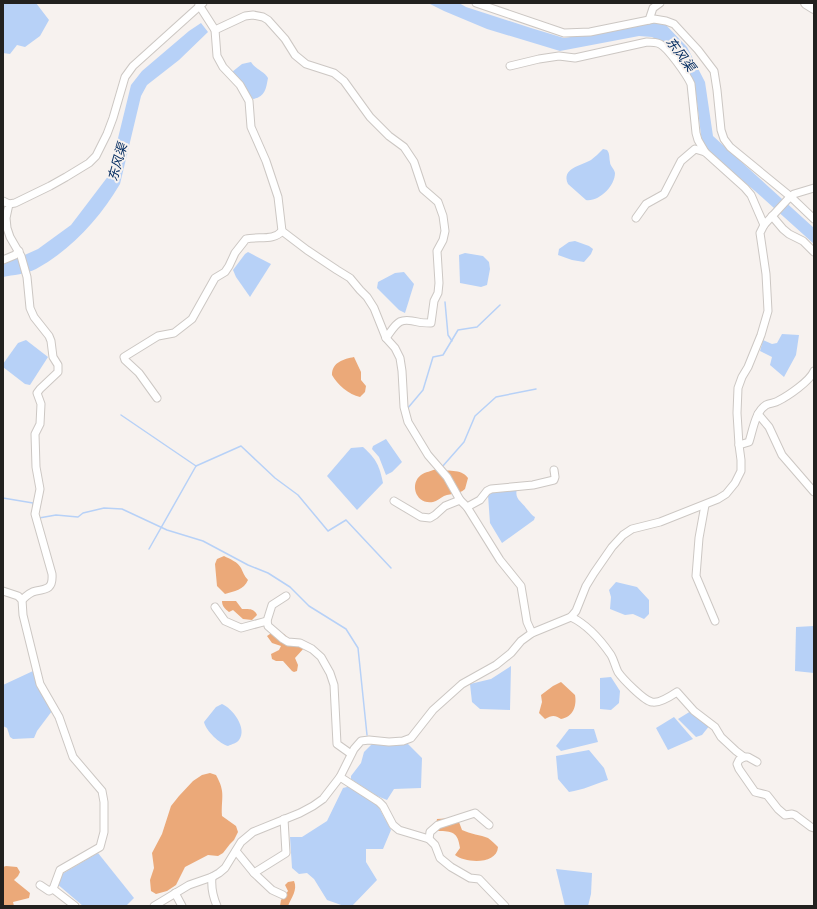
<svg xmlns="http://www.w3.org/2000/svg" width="817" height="909" font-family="'Asap Condensed','Noto Sans SC',sans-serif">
<rect width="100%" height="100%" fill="#f7f2ef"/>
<!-- forest -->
<g fill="#eba979">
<path d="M354,357L361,372V380L366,386L365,392L360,397C349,395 337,384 332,375C332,362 344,359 354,357Z"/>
<path d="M436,469C447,472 461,468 468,478L465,489C458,495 452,493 444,496C440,498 437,501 433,502C416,505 409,484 421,475C425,472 432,471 436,469Z"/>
<path d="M224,556C230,559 238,562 241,568C243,572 244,576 248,580C244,590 234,591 225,594L217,586L215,564L217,559Z"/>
<path d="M222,601H236L242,609C249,609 254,608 257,615L252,620L243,619L233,610L229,612C225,609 222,606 222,601Z"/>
<path d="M273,632L284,634L293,642L304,648L295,658L298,665L297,671L294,672L292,671L283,661H276L272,659L271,654L279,650L281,646L272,643L267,636Z"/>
<path d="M561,682L575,695C577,706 573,717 561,719C555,715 552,715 545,719L539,713L542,702L541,695L553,686Z"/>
<path d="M210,773L216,775C226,793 221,797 222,816L236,826L238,832L234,840L230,844L223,853L218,856L208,855L185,867L176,885L167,891L156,894L151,891L150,880L154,868L152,853L162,834L171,806L179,796L193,781L202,775Z"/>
<path d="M453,818L459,822L462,830C470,834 481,835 488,838C492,841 495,844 498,847C497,865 465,863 455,855L460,848C458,832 452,831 438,831L436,824L437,819Z"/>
<path d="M6,866L17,867L20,872L18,876L14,880L30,893L29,898L13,902L14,906H3V867Z"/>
<path d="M294,881C298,890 291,898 288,906H280L281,900L288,891L285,885L288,882Z"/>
</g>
<!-- water -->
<g fill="#b7d1f7">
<path d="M3,3H36L49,20L40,36L25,47L17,45L10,54L3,53Z"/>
<path d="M428,3H459L466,7L531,28L564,38L616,30L650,22L666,25L687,47L705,82L713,136L814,228V244L755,191L714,157L702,143L695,86L684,65L664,43L652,37L639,36L560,51L487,29L444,11Z"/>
<path d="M201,23L208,32L179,60L147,85L141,96L120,184C100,218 71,250 36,269C26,274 13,275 3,277V262L18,258L38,249L71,225L109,175L131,85L142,71L189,31Z"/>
<path d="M251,62C255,69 264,71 268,78C266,89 265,97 253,99L232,72L242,64Z"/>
<path d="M603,149L607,150C610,154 609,157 610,162C610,166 614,168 615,173C615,186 599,202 586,200L568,184C561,168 581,166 591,160C595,157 599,153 603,149Z"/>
<path d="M575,241L589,246L593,249L591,254L584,262L572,260L558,255L559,249L569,242Z"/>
<path d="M248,252L271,264L250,297L236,277L233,270L245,254Z"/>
<path d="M465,253L483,256L489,262L490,269L487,285L481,287L460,283L459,255Z"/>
<path d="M404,272L414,284L405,313L399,310L377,288L378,282L395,273Z"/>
<path d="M782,334L799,335L796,355L784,377L770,365L772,357L760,351L763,340L772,344L777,343Z"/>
<path d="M26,340L48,357L30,385L25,384L3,367V364L18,343Z"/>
<path d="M386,439L402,462L392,472L386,475L379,457L372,449L373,446Z"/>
<path d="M363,447C377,460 379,465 383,483L357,510L327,476L351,448Z"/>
<path d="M517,489C514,499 522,502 526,508C530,512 531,515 535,517L534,520L502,543L490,523L488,495L491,491Z"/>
<path d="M616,582L637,587L649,600V614L644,619L633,614L625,615L610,609L611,597L609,590Z"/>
<path d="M814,626V673L795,671L796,627Z"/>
<path d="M511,666L510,710L480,709L472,702L470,684L491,679Z"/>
<path d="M33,671L38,686L52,711L37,731L34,738L13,739L10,737L7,728L3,726V685Z"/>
<path d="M611,677L620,691L619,703L611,710L600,709V678Z"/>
<path d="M222,704C232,708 248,728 239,740C237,743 232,744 228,746C220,744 206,731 204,722L216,707Z"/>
<path d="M691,711L710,725L702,735L696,737L678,719Z"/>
<path d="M674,717L693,739L668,750L656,728Z"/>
<path d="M569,729H594L598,742L561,751L556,746Z"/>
<path d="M407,743L422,758L421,788L394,789L387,800L377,796L351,779V776L361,763L364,752L372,744L391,745Z"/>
<path d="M589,750L604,768L608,780C595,784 583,790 569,792L558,779L556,756Z"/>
<path d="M351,786L377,804L391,830L383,849H366V862L377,880L352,906H344L327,900L314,879L307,873L299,874L292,868L290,837H302L327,821L343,788Z"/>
<path d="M98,853L134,898L126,906H83L56,883L62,874Z"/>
<path d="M556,869L592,873L591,894L588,906H565Z"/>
</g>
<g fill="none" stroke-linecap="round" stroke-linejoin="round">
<!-- stream -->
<g stroke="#b7d1f7" stroke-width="1.5">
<path d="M445,302L448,335L452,341"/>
<path d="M407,409L423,390L433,357L443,355L458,330L477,327L500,305"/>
<path d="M121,415L196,466"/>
<path d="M442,467L464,442L475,416L496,397L536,389"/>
<path d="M3,498L33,503V507"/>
<path d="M39,518L56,515L78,517L83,513L104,508L122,509L167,530L203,541L248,565L268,573L290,587L309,606L346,629L358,648L367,735"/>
<path d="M149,549L196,466L241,446L275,478L298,495L328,531L346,520L391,568"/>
</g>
<defs>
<g id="minor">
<path d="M476,3L564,33L590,32L654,19L666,21L674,24L698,50L714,71L717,90L721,130L724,139L730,147L791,197L814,219"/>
<path d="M199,5L215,30L217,56L223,67L240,85L249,101L251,127L266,161L278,197L282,231L307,250L337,270L350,278L360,290L367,297L374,308L386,338L395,348L400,358L402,371L404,407L408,422L428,455L447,477L460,500L467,507L500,560L521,586L527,622L532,633"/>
<path d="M649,20L653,8L660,3"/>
<path d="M215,30L245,16L253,15L263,17L268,20L285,39L295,55L306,64L334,73L344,81L370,117L389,136L404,147L414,162L423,189L438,202L443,216L445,231L443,240L437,251L439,283L438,293L434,301L431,323C426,323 422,323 418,322C398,317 397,323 386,338"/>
<path d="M510,66L539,59L559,56L575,58L647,42C652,42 656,42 660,44C668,48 687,75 691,84L696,133L698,140L705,152"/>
<path d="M3,201L9,204L6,218L7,228L10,237L21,256L27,277L30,308L34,317L49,336L51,341L53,357L58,365V372L40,389L37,393L41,404L40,424L35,434L36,467L40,489L35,514L52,574C53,588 48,589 36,591C30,592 26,596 22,600"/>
<path d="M9,204L15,203L50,186L66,177L89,163L96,156L107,134L113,118L125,77L133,66L203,3"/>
<path d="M772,216L783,229L789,234L803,241L814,252"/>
<path d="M636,218L646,204L664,194L681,161L695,149L705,152L745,188L751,195L764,225"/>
<path d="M3,260L15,255L19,251"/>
<path d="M157,398L139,373L125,360L124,357L158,336L174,333L192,319L215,278L225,272L229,266L235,253L246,239C258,236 274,241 282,231"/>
<path d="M758,414L769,427L782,455L814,492"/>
<path d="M739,445L749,442C753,430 755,412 766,405C770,403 775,403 778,401C788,396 810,381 814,371"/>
<path d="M394,501L421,517L430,518L435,515L445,506L460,500"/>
<path d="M705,505L699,538L696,576L715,621"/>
<path d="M467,507L480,500L487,491L491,489L533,485L554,480L555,477L554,470"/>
<path d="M3,591L18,596L22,600L23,615L40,684L59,717L73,757L102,791L104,802V832L100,847L60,870L53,889L75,906"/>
<path d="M286,596L272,605L267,621L268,626L283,639L288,642L300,643L312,649L321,657L330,673L334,685L337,744L351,754"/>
<path d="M215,607L225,621L241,628L267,621"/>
<path d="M571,617C588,625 600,639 611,655C614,660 615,666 618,672C622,678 644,701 652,702C659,704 671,696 677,692L694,711L715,727L721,737L736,751L744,757H748L757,762"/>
<path d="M744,757L739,760L737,764L739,769L755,792L767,795L778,809L785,815L792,814L795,815L811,827L814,828"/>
<path d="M340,777L379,802L383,806L393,825L399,830L429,839L435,845L440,858L451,867L470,878L479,879L505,906"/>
<path d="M429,839L430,832L438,825L475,813L489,825"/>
<path d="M236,851L254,873L286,853L284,819"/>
<path d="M254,873L272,890L283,895"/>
<path d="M212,877C211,887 213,897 217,906"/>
<path d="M40,885L49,891L53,889"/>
<path d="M175,893L182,906"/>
<path d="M154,906L189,885L212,877L219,873L225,868L241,842L253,832L300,813L313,806L323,799L340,777L354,749L361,741L369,740L389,742L403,741L411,738L433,710L462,684L496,665L511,653L521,641L532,633L571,617L576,611L586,586L594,573L612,547L623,535L632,529L660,522L718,499L726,494L735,483L741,471V460L739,445L737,413L738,388L742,377L748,367L761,335L768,311L766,274L760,233L764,225L788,199L794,194L814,188"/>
</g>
<path id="highway" d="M806,3L814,8"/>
</defs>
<!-- minor casing -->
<use href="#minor" stroke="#ccc7c3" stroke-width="9"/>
<!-- highway casing -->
<use href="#highway" stroke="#ccc7c3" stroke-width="12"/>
<!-- minor -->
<use href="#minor" stroke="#fff" stroke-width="7"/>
<!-- highway -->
<use href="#highway" stroke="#fff" stroke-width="10"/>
</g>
<g text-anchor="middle" stroke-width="4" stroke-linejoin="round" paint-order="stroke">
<!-- water labels -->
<g font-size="13" font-style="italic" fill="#01295e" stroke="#f7f2ef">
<text transform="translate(681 54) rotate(53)" y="5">东风渠</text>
<text transform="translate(117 162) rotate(-74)" y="5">东风渠</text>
</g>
</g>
<!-- border -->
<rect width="817" height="909" fill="none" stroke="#22211f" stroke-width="8"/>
</svg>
